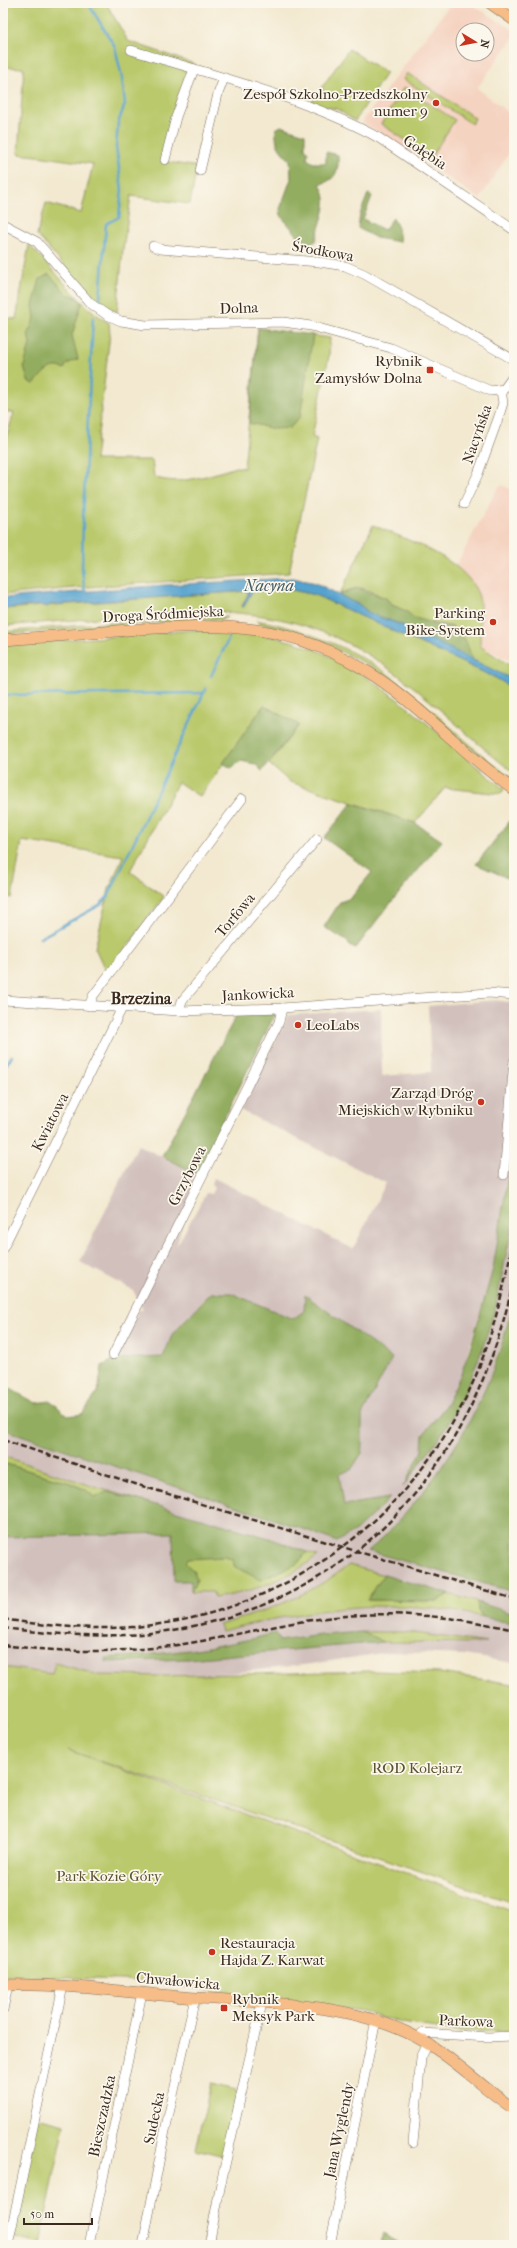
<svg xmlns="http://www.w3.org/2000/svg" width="517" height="2248" font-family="'IM FELL French Canon',serif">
<rect width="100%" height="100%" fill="#fbf7ec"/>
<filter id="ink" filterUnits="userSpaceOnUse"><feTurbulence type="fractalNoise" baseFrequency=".025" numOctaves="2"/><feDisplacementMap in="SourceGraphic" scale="8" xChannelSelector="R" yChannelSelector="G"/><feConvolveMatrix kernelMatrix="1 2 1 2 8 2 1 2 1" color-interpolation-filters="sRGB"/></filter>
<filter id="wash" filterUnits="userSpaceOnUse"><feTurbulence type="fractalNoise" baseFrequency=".012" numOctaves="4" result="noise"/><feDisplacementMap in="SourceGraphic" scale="16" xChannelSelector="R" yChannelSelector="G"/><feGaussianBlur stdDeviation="0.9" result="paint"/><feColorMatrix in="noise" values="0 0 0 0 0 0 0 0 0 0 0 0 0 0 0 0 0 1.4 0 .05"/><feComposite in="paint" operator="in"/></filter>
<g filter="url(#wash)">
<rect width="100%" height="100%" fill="#f3e9d0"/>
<!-- built -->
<g fill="#f5d3c1" fill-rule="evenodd">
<path d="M451,3H469L514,30V37L477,88L514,117V145L480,199L362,122ZM463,30H487V54H463Z"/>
<path d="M502,485L514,491V654L508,660L480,646L479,595L456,566L497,489Z"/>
</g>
<!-- industrial -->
<path fill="#d1c0bc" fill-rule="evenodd" d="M496,1000L514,1003V1139L493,1269L461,1374L447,1404L423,1435L422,1451L403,1485L446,1428L466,1390L495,1309L514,1218V1297L511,1313L483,1397L463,1436L443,1467L404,1516L368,1551L514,1592V1614L349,1565L328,1580L291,1600L255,1615L219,1625L221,1631L290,1614L336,1608L382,1605L429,1608L475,1615L514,1624V1663L464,1655L389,1652L311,1664L196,1677H76L3,1667V1537L173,1533L174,1581H191V1592H213L214,1598L262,1586L300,1568L318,1556L269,1538L95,1487L3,1456V1429L309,1531L337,1542L389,1499L344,1505L339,1473L362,1453V1415L392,1358L305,1295L304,1311L293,1319L231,1293H212L173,1333L163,1357L115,1359L139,1310H143L133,1290L80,1262L138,1145L197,1174L176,1247L206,1193L211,1194L214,1188L211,1184L214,1178L353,1249L386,1183L240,1110L289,1015L381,1009L382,1076L431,1072L428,1006ZM362,1632L482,1643L384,1642L136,1662H106L107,1658L186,1652L245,1641L275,1633L278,1641L321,1635Z"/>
<!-- green -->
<g fill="#bac96c" stroke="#7a7a45">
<path d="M3,3H106L128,41L194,64L176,103L162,161L197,167L190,204L131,196L123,249L117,313L92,297L37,235L46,203L81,213L93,164C68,161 44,156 18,154L24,68L3,67Z"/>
<path d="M349,49L386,73L355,121L337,109L310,104Z"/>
<path d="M407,73L475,118L472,124L403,79Z"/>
<path d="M404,87L455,120L431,157L381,124Z"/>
<path d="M29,245C57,271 76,303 109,323L110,334L95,460H152L154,477C180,487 211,474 237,467L244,468L258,328L330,338L329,356L312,437L317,439L289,573L74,588L3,595V447L14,413L3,411V318L16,319Z"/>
<path d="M373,525C406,540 463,557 478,594C482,603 480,635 480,646L514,668V681L473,661C467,649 465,636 453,627C449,625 423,622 414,618C400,611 374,587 358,588C352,588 345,592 340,594Z"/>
<path d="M288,589L315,595L496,678L514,689V773C468,738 429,695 381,663C296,606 221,608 123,616C83,619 43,623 3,626V609L248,591V594L242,606L254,590Z"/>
<path d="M190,616L227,617L222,620H190L3,635V632Z"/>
<path d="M256,620C309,630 357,650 400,683C438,714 473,751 514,779V784L402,690L368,665L322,642L285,629L260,624Z"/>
<path d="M195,630C217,632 240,632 262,635C360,649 430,730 504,789L501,794L445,788L415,823L290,782L269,764L299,725L264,705L200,797L178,782L130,871L164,897L107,974L95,948L109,889L123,856L22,841L12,898L3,896V645Z"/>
<path d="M3,1456L95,1487L149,1503L94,1497L86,1490L70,1483L3,1463Z"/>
<path d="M307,1552L318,1556C288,1579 251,1593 214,1598L213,1592H191L197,1579L185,1563L187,1558L225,1557L231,1559L297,1564Z"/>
<path d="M349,1565L384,1575L367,1600L436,1601L449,1594L477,1602L478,1611L483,1617C390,1595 311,1609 221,1631L219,1625C266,1612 310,1595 349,1565Z"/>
<path d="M362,1632H407L487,1643L384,1642Z"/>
<path d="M55,1663L99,1675L162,1676L372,1671L440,1673L514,1684V1888L510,1902L68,1750L514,1912V2031H457L402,2023L362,2011L142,1981L3,1975V1667L52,1674Z"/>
<path d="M211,2084L236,2090L237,2098L224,2156L196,2149Z"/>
<path d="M37,2117L65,2124L40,2244L11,2237Z"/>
</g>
<!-- forest -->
<g fill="#93ad60" stroke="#676c3f">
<path d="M281,126L305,134V148L308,152L307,159L313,163H326V152L338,155C339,171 336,180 320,184C332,206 320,217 316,241L310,244H305L281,216L280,209L291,179L290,160C279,150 275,144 276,129Z"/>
<path d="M368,194L372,196L363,219L384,230L393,218L398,228L400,242L376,238L358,228L360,214Z"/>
<path d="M49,274L67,294L78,298L82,303L72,335L78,359L67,364L64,369C50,362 43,374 34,384L28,381L24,366L30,344L28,333L35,318L33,306L40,279Z"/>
<path d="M258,328L313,335L300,417L290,428L274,429L249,423Z"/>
<path d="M358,588L386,598L392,605L406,611L413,617L436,625L452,627L465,639L473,661L402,625L369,613L361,606L340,596V594Z"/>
<path d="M264,705L299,725L262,771L255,764L241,761L231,768L223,763Z"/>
<path d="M352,803L415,823L442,841L381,915L356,948L349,945L348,942L324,927L340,902L351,898L372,872L324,838Z"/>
<path d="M514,816V881L476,864Z"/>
<path d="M237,1014H275L197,1174L162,1156Z"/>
<path d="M514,1139V1218L495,1309L482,1350L466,1390L446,1428L403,1487L422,1451L423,1435L447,1404L461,1374L471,1346L493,1269Z"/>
<path d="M211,1293H231L293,1319L304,1311L305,1295L392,1358L362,1415V1453L351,1470L339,1474L344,1505L390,1498L357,1530L337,1542L309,1531L3,1429V1385L36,1403L51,1401L68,1416L82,1414L98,1392L102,1366L115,1359L163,1357L173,1333Z"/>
<path d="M514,1297V1592L368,1551C387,1535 404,1516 420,1496C468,1436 498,1373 514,1297Z"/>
<path d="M3,1463L70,1483L86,1490L94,1497L107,1492L149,1503L269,1538L307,1552L297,1564L261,1580L235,1567L231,1559L225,1557L187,1559L185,1563L194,1571L197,1579L191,1592V1581H174L173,1533L3,1537Z"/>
<path d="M384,1575L449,1594L436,1601L367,1600Z"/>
<path d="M477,1602L514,1614V1624L483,1617L478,1611Z"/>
<path d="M362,1632L384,1642L187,1659L106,1662V1658C166,1654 218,1648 276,1633L279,1641L321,1635Z"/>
<path d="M383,2234L403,2245H379Z"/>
</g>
<!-- water -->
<path fill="#55a2ce" stroke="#486676" d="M293,578L316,583L361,606L369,613L402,625L512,679L514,689L496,678L315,595L288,589L254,590L250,595L244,607H242L248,594V591L50,605L48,607L41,605L3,609V598L165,585Z"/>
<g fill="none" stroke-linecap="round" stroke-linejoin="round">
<!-- stream -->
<g stroke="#55a2ce" stroke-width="2.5">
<path d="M88,3L115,47L122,78L125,104L118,123L116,147L122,190L119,217L106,224L100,299"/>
<path d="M85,594L82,569L83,517L93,317"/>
<path d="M211,676L229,638"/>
<path d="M3,695L204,693"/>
<path d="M40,938L100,905L108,897L206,688"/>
<path d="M3,1069L12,1056"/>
</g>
</g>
</g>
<g filter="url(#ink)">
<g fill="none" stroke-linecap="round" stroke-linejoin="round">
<defs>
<g id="minor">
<path d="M131,50C212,75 304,97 379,138L514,230"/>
<path d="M165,160L176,117L194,69"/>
<path d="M200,171L218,94L224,78"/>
<path d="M3,224L37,242L90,303L107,315L121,321L145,325L283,322L311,326L391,348L491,391L504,389L514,375"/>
<path d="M153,246L160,249L319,262L345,266L364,274L514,360"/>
<path d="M464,504L478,474L499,416L503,403L501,391"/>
<path d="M3,1000L179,1011L282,1008L489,993L514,995"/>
<path d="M89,1006L93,996L242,799"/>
<path d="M179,1011L182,1001L317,839"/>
<path d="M504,1175L514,1061"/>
<path d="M3,1248L122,1008"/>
<path d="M113,1355L279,1022L282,1008"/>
<path d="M3,2010L8,1984"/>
<path d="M419,2039L422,2033L488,2037L514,2036"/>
<path d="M413,2143L421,2058L428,2043"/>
<path d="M8,2245L63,1986"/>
<path d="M89,2245L142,1993"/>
<path d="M143,2245L165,2131L195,1998"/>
<path d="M209,2245L221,2183L262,2003"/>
<path d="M330,2245L376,2020"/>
</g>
<g id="major">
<path d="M490,3L514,20"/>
<path d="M3,640C44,637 85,634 127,630C223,623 292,621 376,677C425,710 466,756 514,790"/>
<path d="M3,1985C63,1983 124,1992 184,1997C258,2003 338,2001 406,2032C448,2051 477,2084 514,2109"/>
</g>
</defs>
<!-- minor casing -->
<use href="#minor" stroke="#7b6d5c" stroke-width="10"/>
<!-- major casing -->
<use href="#major" stroke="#7b6d5c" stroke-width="12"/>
<!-- minor -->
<use href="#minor" stroke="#fff" stroke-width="9"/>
<!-- major -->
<use href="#major" stroke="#f7bd88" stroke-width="11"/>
<!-- rail -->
<g stroke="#3b2a1e" stroke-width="2.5" stroke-dasharray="6 3" stroke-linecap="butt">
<path d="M3,1440L132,1483L514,1599"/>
<path d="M3,1619C46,1626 90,1630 133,1627C279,1616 409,1522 470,1389C492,1341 504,1288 514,1236"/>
<path d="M3,1628C57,1635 113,1639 167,1631C360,1601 475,1463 514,1278"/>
<path d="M3,1645C69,1654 136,1653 202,1641C250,1632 297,1620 346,1616C402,1611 459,1617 514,1630"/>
</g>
</g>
</g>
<!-- markers -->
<g fill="#c8321e" stroke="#fbf7ec" stroke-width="1.5">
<circle cx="436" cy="103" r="4"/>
<rect x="426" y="366" width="8" height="8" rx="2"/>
<circle cx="493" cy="622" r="4"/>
<circle cx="298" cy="1025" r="4"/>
<circle cx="481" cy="1102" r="4"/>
<circle cx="212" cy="1952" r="4"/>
<rect x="220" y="2004" width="8" height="8" rx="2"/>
</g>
<g text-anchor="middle" stroke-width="3.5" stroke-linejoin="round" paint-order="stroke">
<!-- poi labels -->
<g font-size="15" fill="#3b2a1e" stroke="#fbf7ec" text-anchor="end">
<text x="428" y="99">Zespół Szkolno-Przedszkolny<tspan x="428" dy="17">numer 9</tspan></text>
<text x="422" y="366">Rybnik<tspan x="422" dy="17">Zamysłów Dolna</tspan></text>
<text x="485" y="618">Parking<tspan x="485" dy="17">Bike-System</tspan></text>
<text x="306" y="1030" text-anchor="start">LeoLabs</text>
<text x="473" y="1098">Zarząd Dróg<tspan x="473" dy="17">Miejskich w Rybniku</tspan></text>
<text x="220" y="1948" text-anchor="start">Restauracja<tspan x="220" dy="17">Hajda Z. Karwat</tspan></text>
<text x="232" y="2004" text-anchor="start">Rybnik<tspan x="232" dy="17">Meksyk Park</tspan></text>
</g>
<!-- street labels -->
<g font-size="15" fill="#3b2a1e" stroke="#fbf7ec">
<text transform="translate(425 152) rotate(34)" y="5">Gołębia</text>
<text transform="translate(323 251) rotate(10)" y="5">Środkowa</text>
<text transform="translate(239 308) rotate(-2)" y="5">Dolna</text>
<text transform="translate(477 434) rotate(-71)" y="5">Nacyńska</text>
<text transform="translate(163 614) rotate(-3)" y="5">Droga Śródmiejska</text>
<text transform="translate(235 915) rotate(-50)" y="5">Torfowa</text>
<text transform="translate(258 994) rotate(-3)" y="5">Jankowicka</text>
<text transform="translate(50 1122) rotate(-63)" y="5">Kwiatowa</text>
<text transform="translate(187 1176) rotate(-63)" y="5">Grzybowa</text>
<text transform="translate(178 1981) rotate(5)" y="5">Chwałowicka</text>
<text transform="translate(466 2021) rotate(2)" y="5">Parkowa</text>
<text transform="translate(102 2116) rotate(-78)" y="5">Bieszczadzka</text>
<text transform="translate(154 2118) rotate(-78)" y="5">Sudecka</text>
<text transform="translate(339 2130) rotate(-78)" y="5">Jana Wyglendy</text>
</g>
<!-- park labels -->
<g font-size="15" fill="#5b5232" stroke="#fbf7ec">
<text x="417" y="1773">ROD Kolejarz</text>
<text x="109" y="1881">Park Kozie Góry</text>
</g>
<!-- water labels -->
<g font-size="16" font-style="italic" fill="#455a64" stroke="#fbf7ec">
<text x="269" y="591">Nacyna</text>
</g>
<!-- neighbourhood labels -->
<g font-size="16" font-weight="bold" fill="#3b2a1e" stroke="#fbf7ec">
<text x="141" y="1004">Brzezina</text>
</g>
</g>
<!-- margin -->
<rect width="517" height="2248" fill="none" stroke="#fbf7ec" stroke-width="16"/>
<!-- north arrow -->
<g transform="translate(475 42) rotate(100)"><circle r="19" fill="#fbf7ec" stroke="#aea59a"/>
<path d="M0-3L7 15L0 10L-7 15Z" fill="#c8321e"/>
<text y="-6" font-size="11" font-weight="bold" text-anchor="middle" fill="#3b2a1e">N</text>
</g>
<!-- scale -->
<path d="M24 2218v6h68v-6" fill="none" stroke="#3b2a1e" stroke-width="2"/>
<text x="30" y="2218" font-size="12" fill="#3b2a1e" stroke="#fbf7ec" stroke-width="3" paint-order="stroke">50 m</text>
</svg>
